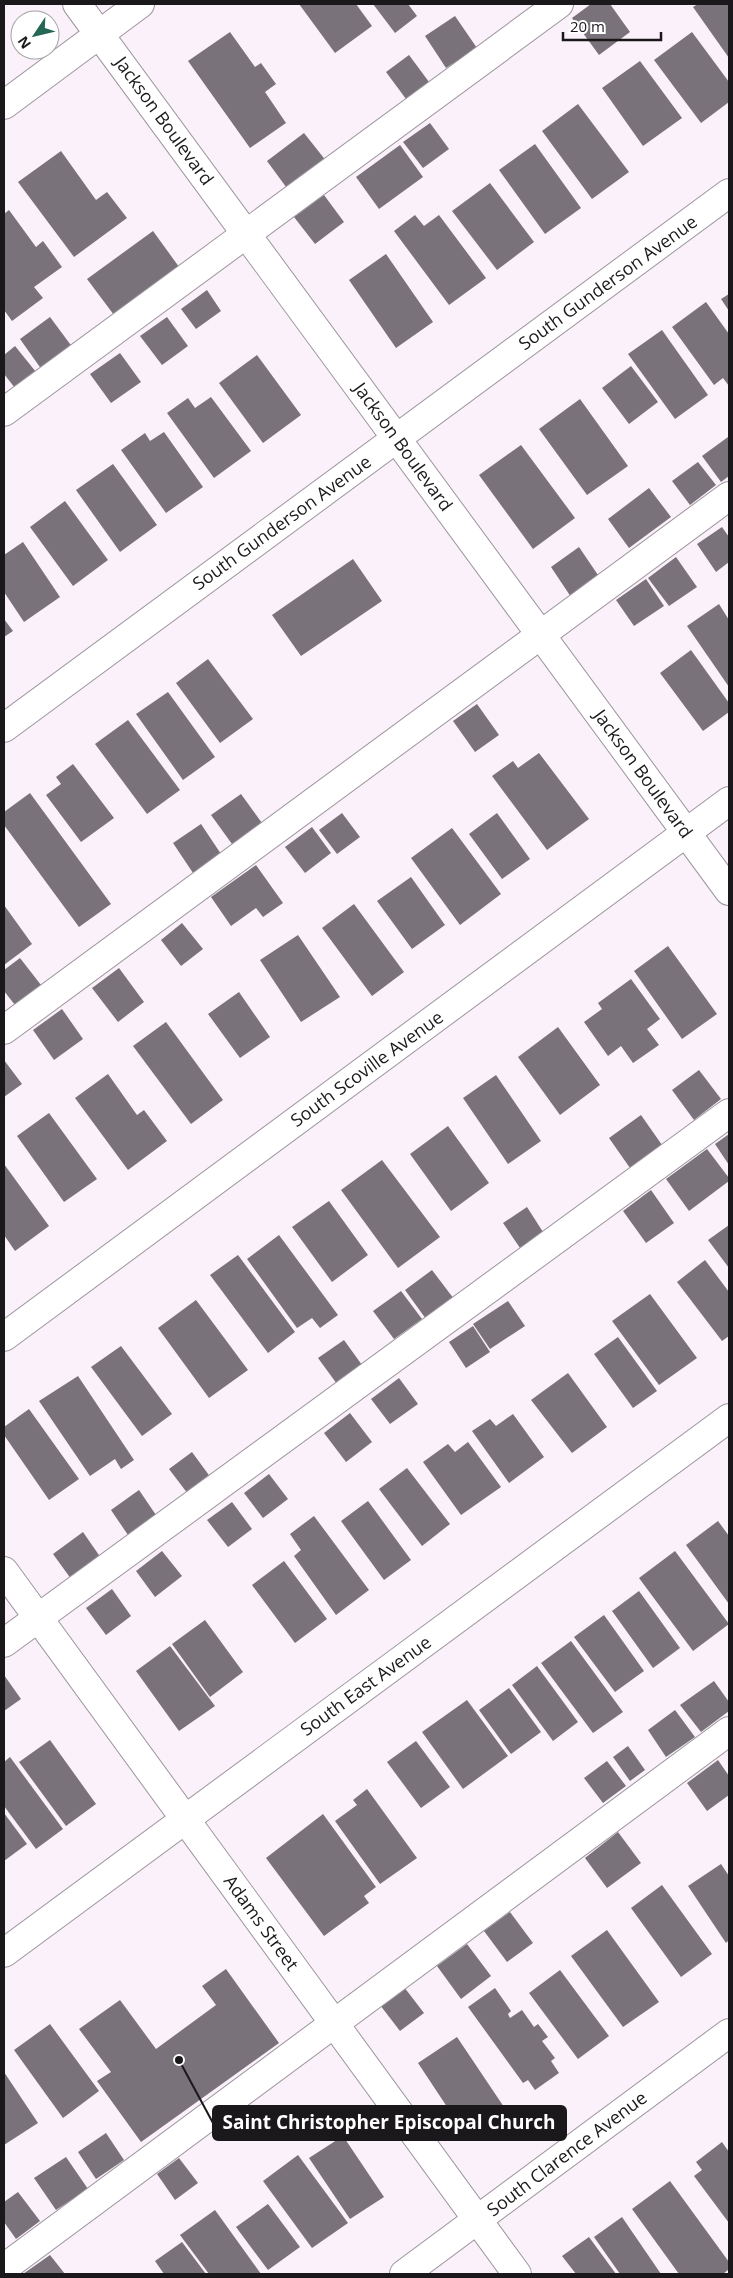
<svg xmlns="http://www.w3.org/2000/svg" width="733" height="2278" font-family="'Open Sans',sans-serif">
<rect width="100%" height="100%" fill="#faf1fa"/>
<!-- building -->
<g fill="#7a727a">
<path d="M299,4H356L372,26L335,53Z"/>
<path d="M373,4H408L417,16L395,33Z"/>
<path d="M591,4H610L630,32L599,55L572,18Z"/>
<path d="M698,4H729V58L693,7Z"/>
<path d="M455,16L477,48L446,68L425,36Z"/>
<path d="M230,32L255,67L261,63L276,84L265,92L286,123L250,148L188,61Z"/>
<path d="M692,32L729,82V102L701,123L654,60Z"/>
<path d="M409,55L432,86L409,103L386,72Z"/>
<path d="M640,61L682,118L643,146L602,88Z"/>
<path d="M578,104L629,172L592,199L542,131Z"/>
<path d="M430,123L449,149L423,168L403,142Z"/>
<path d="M304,133L327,162L289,191L267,161Z"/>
<path d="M535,144L581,208L545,234L499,170Z"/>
<path d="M400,145L423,177L379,209L356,177Z"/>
<path d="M61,151L96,200L107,192L127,218L74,257L18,182Z"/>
<path d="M490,183L534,242L497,270L452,211Z"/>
<path d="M324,195L344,222L315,244L294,217Z"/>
<path d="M9,210L36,247L43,241L62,267L34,287L43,298L12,321L4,310V214Z"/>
<path d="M415,215L424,226L439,215L486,278L449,305L394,231Z"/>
<path d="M153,231L182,271L117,319L87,279Z"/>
<path d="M386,254L433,322L396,348L349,280Z"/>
<path d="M207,290L221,311L196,329L181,309Z"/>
<path d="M729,294V311L721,299Z"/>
<path d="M706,302L729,334V386L723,378L714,385L672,327Z"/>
<path d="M50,317L73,348L42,370L20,339Z"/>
<path d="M167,317L188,346L162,365L140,336Z"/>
<path d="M662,330L708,395L675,419L628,354Z"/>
<path d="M15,346L36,372L15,388L4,374V355Z"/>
<path d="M120,353L141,382L111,403L90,374Z"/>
<path d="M257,355L301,415L263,443L219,383Z"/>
<path d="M631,366L658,402L629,424L602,388Z"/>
<path d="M211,397L251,451L214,478L167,413L188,398L195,408Z"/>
<path d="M580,399L628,466L587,495L539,429Z"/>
<path d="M164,432L203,487L166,513L121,450L145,433L150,441Z"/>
<path d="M728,437L729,476L721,482L702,456Z"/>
<path d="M521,445L575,518L533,549L479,475Z"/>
<path d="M698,462L716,485L690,505L672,481Z"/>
<path d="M113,464L157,525L120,552L76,490Z"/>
<path d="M649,488L671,517L629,548L608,519Z"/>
<path d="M65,501L108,560L73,586L30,527Z"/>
<path d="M722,527L729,537V562L716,572L697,544Z"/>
<path d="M23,542L60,597L24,622L4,592V555Z"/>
<path d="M579,547L600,578L571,597L551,567Z"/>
<path d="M676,557L697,587L669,606L648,578Z"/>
<path d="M353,559L382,601L301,656L272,615Z"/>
<path d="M646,579L664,606L634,626L616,600Z"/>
<path d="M719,604L729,620V687L687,626Z"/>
<path d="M4,619L13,631L4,637Z"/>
<path d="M691,650L729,703V712L703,731L660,673Z"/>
<path d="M208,659L253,719L220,743L176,683Z"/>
<path d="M168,692L215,757L183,780L136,714Z"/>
<path d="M477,704L499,735L475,752L453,721Z"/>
<path d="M128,720L180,790L147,814L95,744Z"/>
<path d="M539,753L589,819L547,850L492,776L513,761L518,768Z"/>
<path d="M73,764L114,818L81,842L46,795L61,784L56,777Z"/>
<path d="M30,793L111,904L79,927L4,825V812Z"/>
<path d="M241,794L262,823L232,844L211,815Z"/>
<path d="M342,813L360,837L337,854L319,830Z"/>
<path d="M497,813L530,859L502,879L469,834Z"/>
<path d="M201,824L221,854L193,873L173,843Z"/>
<path d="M312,827L331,853L305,873L285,847Z"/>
<path d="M452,828L501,894L460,925L411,858Z"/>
<path d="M256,865L283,903L263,917L256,908L231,926L211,897Z"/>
<path d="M411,877L445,925L412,949L377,901Z"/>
<path d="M354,904L404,972L372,996L322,928Z"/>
<path d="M4,905L32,944L4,965Z"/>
<path d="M182,923L203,949L181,966L161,940Z"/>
<path d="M298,935L340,997L301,1022L260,960Z"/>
<path d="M668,946L717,1014L682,1039L634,971Z"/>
<path d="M20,958L41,985L15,1005L4,991V970Z"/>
<path d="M119,968L144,1002L118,1022L92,988Z"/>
<path d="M631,979L660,1019L647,1029L659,1045L633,1063L621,1046L608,1056L584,1022L602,1009L598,1003Z"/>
<path d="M239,992L270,1037L240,1058L208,1014Z"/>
<path d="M62,1009L83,1039L54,1060L33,1030Z"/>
<path d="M166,1022L223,1100L191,1124L133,1046Z"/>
<path d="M558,1027L600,1085L560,1115L518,1057Z"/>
<path d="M4,1060L22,1084L4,1097Z"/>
<path d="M699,1070L721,1099L694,1120L672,1090Z"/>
<path d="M108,1074L137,1115L144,1110L167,1141L128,1170L75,1098Z"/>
<path d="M496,1075L541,1141L508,1164L463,1098Z"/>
<path d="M49,1113L97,1179L64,1202L17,1136Z"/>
<path d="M641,1115L662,1145L630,1168L609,1138Z"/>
<path d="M448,1126L489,1183L451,1211L410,1154Z"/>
<path d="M729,1134V1165L715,1144Z"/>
<path d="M707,1149L729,1178V1181L689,1211L666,1179Z"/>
<path d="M382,1160L440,1237L398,1268L341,1190Z"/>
<path d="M4,1164L49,1226L15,1251L4,1235Z"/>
<path d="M651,1190L674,1223L646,1243L623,1211Z"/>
<path d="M329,1201L368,1255L332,1282L292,1227Z"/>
<path d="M527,1207L543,1232L520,1248L503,1223Z"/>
<path d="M729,1225V1268L708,1240Z"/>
<path d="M279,1235L338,1315L320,1328L312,1318L297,1328L247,1259Z"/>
<path d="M238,1255L295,1332L268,1353L210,1275Z"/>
<path d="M705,1260L729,1292V1336L722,1341L677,1282Z"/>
<path d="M432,1270L454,1299L426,1319L405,1290Z"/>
<path d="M401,1291L422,1319L394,1339L373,1311Z"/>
<path d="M650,1294L697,1358L659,1385L612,1321Z"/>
<path d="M196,1300L248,1370L209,1398L158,1328Z"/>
<path d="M508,1301L525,1326L490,1349L473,1324Z"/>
<path d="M473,1326L490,1352L466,1368L449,1342Z"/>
<path d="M618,1337L657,1391L633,1408L594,1354Z"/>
<path d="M344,1340L362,1365L337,1384L318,1358Z"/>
<path d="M121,1346L172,1414L142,1436L91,1367Z"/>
<path d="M568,1373L607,1427L572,1453L531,1400Z"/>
<path d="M78,1376L134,1460L121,1469L115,1459L90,1476L39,1401Z"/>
<path d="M399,1378L418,1404L390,1424L371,1399Z"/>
<path d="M29,1409L79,1479L49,1500L4,1435V1427Z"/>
<path d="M350,1413L372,1442L346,1462L324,1433Z"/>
<path d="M513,1414L544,1457L509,1483L472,1431L490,1419L496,1426Z"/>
<path d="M468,1442L501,1487L461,1515L423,1462L448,1444L455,1452Z"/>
<path d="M192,1452L211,1478L188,1494L169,1469Z"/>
<path d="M407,1468L450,1524L422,1546L379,1489Z"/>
<path d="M269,1474L288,1499L263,1518L244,1493Z"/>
<path d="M139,1490L158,1518L130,1538L111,1510Z"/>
<path d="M368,1501L411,1560L384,1580L341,1521Z"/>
<path d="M232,1502L252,1529L228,1547L207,1520Z"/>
<path d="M314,1516L369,1590L336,1615L294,1556L301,1550L290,1534Z"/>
<path d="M718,1521L729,1536V1604L686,1545Z"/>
<path d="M83,1532L103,1561L74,1583L53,1554Z"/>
<path d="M162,1551L182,1576L155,1597L136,1571Z"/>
<path d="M675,1551L729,1624L693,1651L639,1578Z"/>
<path d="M284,1561L327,1619L295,1643L252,1585Z"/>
<path d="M112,1589L131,1616L106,1635L86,1608Z"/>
<path d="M639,1591L680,1648L653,1668L612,1611Z"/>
<path d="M604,1615L644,1671L615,1692L574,1637Z"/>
<path d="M205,1620L243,1672L210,1697L172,1644Z"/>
<path d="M571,1641L623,1712L593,1733L541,1663Z"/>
<path d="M170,1646L215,1706L179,1731L136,1671Z"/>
<path d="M537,1666L578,1722L553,1741L512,1685Z"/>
<path d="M4,1675L21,1699L4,1711Z"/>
<path d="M714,1681L729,1702V1711L701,1732L680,1705Z"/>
<path d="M509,1688L541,1732L511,1754L479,1710Z"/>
<path d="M467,1700L508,1756L463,1789L422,1732Z"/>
<path d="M675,1710L695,1737L666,1757L648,1730Z"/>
<path d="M50,1740L96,1804L66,1826L19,1762Z"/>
<path d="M416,1741L450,1787L421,1808L387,1762Z"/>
<path d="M628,1746L645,1770L630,1781L613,1757Z"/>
<path d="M10,1757L63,1829L36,1849L4,1806V1762Z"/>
<path d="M718,1760L729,1776V1795L707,1811L687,1783Z"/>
<path d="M607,1761L626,1786L603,1803L584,1778Z"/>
<path d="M367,1789L417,1858L380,1884L335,1821L357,1805L353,1800Z"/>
<path d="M4,1813L27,1844L4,1861Z"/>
<path d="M323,1814L376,1887L364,1896L369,1903L324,1936L266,1858Z"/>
<path d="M618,1832L641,1863L607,1888L585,1858Z"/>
<path d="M721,1864L729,1876V1940L726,1943L688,1886Z"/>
<path d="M662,1885L712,1954L681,1977L631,1908Z"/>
<path d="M510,1912L533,1943L507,1962L484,1931Z"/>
<path d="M607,1930L659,2002L623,2027L571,1956Z"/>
<path d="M467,1944L491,1976L461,1999L437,1966Z"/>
<path d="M226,1969L279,2043L141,2142L97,2081L111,2072L79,2029L120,2000L156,2049L216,2005L202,1986Z"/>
<path d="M560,1970L609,2036L578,2059L529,1993Z"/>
<path d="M404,1987L424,2013L400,2031L380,2005Z"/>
<path d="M495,1988L511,2011L508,2014L510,2018L522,2010L534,2027L538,2024L548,2037L542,2041L555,2058L551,2061L559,2073L535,2090L528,2080L523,2083L468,2007Z"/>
<path d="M50,2024L99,2091L63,2118L14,2050Z"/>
<path d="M457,2037L506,2110L467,2137L418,2063Z"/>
<path d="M4,2072L38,2123L4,2145Z"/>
<path d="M106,2133L124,2160L96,2179L78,2152Z"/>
<path d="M343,2136L384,2197L350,2219L309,2158Z"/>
<path d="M722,2142L729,2152V2223L694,2176L702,2170L696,2162Z"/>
<path d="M298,2155L348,2223L312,2248L263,2181Z"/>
<path d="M66,2157L88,2189L56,2210L34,2178Z"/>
<path d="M179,2158L198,2183L175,2200L157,2174Z"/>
<path d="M670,2181L729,2262V2269L723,2274H679L632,2209Z"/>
<path d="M18,2192L40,2221L16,2239L4,2222V2202Z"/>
<path d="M268,2204L300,2247L268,2270L236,2227Z"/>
<path d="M215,2210L261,2274H209L180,2235Z"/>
<path d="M622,2217L661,2274H620L594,2237Z"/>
<path d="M589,2237L616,2274H576L562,2256Z"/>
<path d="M182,2242L206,2274H164L155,2261Z"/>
<path d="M50,2255L65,2274H23Z"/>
</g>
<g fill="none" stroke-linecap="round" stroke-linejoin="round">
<defs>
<g id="minor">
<path d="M77,4L729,891"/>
<path d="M4,105L140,4"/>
<path d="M4,412L559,4"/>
<path d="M4,728L729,193"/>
<path d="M4,1030L729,496"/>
<path d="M4,1337L729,801"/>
<path d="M4,1571L517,2274"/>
<path d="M4,1643L729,1113"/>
<path d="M4,1953L729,1418"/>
<path d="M4,2268L729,1731"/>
<path d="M404,2274L729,2033"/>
</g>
</defs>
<!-- minor casing -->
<use href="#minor" stroke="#9e959e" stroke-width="30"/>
<!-- minor -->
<use href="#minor" stroke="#fff" stroke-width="28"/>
</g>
<g text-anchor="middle" stroke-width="5" stroke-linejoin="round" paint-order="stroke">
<!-- street labels -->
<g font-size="18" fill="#1b181b" stroke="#fff">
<text transform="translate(164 121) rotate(54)" y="6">Jackson Boulevard</text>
<text transform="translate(608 283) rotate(-36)" y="6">South Gunderson Avenue</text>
<text transform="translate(403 447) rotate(54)" y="6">Jackson Boulevard</text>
<text transform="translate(282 523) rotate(-36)" y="6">South Gunderson Avenue</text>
<text transform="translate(643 774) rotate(54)" y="6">Jackson Boulevard</text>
<text transform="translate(367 1069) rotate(-36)" y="6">South Scoville Avenue</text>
<text transform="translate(366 1686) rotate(-36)" y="6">South East Avenue</text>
<text transform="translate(261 1923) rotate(54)" y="6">Adams Street</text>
<text transform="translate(567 2154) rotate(-37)" y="6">South Clarence Avenue</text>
</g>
</g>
<!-- callouts -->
<path fill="none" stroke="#1b181b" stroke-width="2" d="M179 2060L213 2123"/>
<circle fill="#1b181b" stroke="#fff" stroke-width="2" cx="179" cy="2060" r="5"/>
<rect fill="#1b181b" stroke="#1b181b" stroke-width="2" x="213" y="2106" width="353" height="34" rx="5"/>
<g font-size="19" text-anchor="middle" font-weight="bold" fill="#fff">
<text x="389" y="2129">Saint Christopher Episcopal Church</text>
</g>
<!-- border -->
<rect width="733" height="2278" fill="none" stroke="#1b181b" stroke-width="10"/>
<!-- north arrow -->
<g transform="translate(35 35) rotate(235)"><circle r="24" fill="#ffffff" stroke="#a4a3a4"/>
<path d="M0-4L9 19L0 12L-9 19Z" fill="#256655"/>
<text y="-8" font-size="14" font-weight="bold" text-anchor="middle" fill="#1b181b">N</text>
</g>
<!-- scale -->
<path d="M563 32v8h98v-8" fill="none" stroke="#1b181b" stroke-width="2.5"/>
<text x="570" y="32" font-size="15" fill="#1b181b" stroke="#ffffff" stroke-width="4" paint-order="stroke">20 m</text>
</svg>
